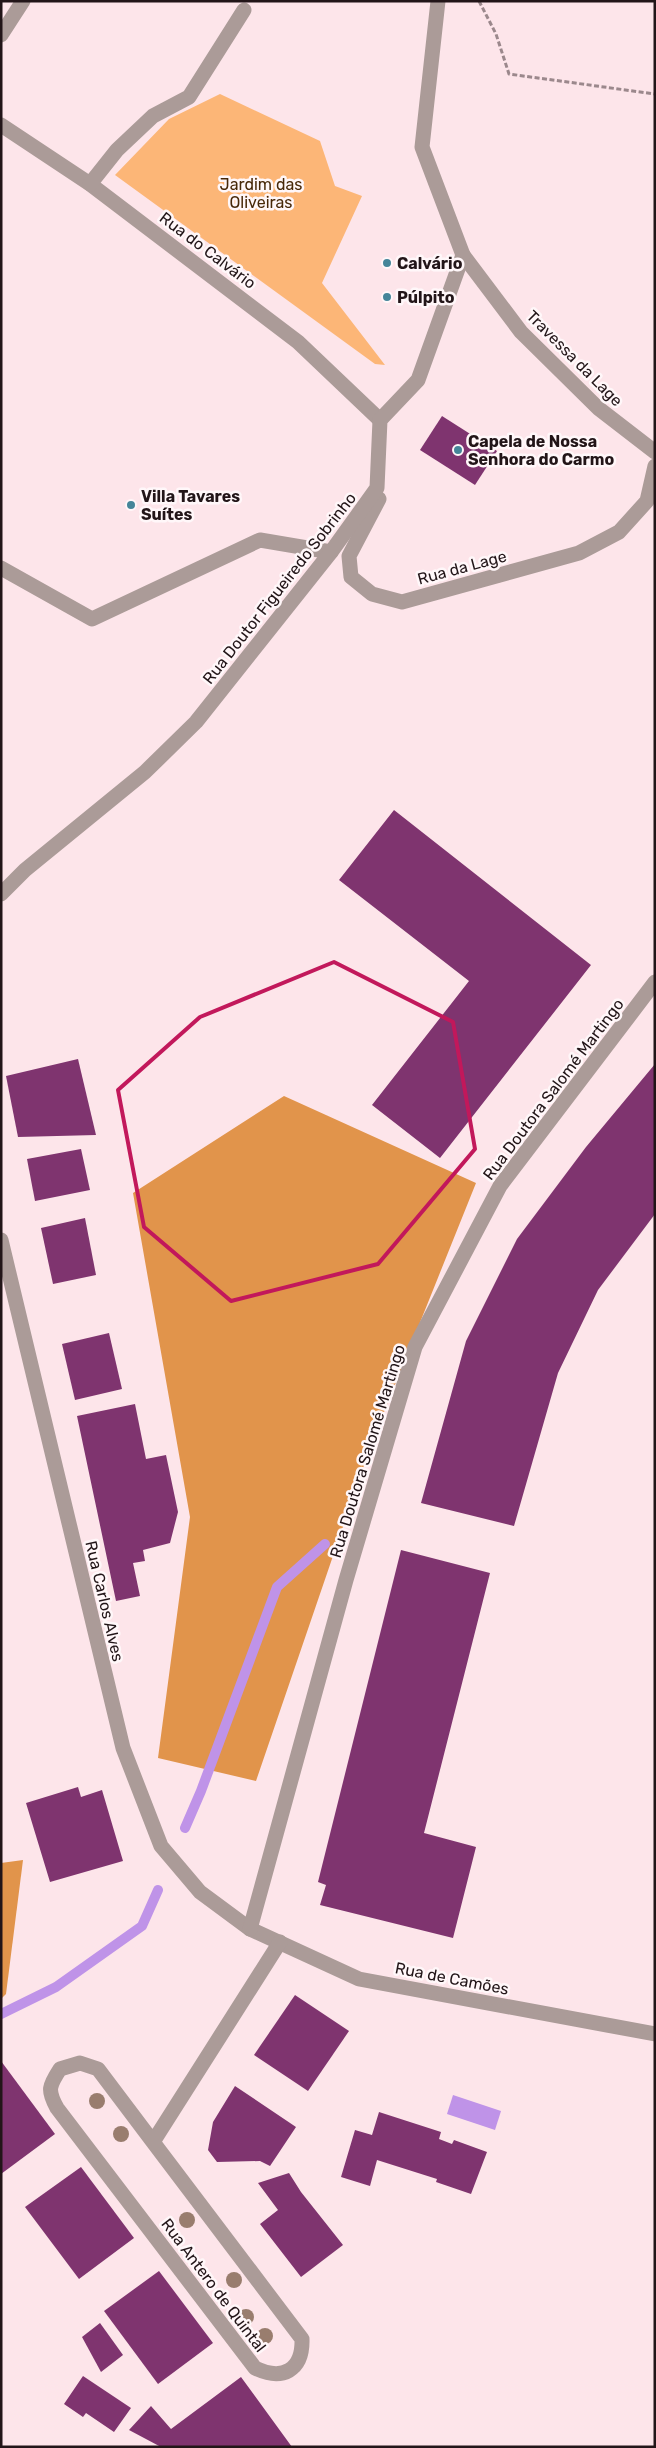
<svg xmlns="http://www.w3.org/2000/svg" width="656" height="2448" font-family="Rubik,sans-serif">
<rect width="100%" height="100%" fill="#fde5ea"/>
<!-- green -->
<path fill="#fcb677" d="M220,94L320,141L335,186L362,196L322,283L385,365L375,364L115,175L169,119Z"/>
<!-- forest -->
<g fill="#e1944b">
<path d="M284,1096L476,1183L372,1442L256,1781L158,1758L190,1517L133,1193Z"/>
<path d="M23,1860L6,1994L1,1999V1863Z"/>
</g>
<!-- water -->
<path fill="#bf93e8" d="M453,2095L501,2111L495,2130L447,2114Z"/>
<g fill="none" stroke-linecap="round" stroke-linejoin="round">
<!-- stream -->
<g stroke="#bf93e8" stroke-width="10">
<path d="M185,1828L201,1791L277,1587L325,1544"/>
<path d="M1,2014L56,1987L142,1926L158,1890"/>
</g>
</g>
<!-- building -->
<g fill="#7f346f">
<path d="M442,416L497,451L475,485L420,450Z"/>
<path d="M394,810L591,965L440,1158L372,1105L469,981L339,880Z"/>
<path d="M78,1059L96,1135L18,1137L6,1076Z"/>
<path d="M655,1064V1214L598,1290L558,1373L514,1526L421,1503L466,1341L517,1239L586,1147Z"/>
<path d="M81,1149L90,1190L35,1201L27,1159Z"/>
<path d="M85,1218L96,1275L53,1284L41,1228Z"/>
<path d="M109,1333L122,1389L75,1400L62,1344Z"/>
<path d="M135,1404L146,1459L166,1455L178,1512L170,1543L143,1550L145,1561L133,1563L140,1596L116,1601L77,1416Z"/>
<path d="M401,1550L490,1573L424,1833L476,1847L453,1938L320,1905L326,1885L318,1882Z"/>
<path d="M78,1787L81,1797L102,1790L123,1861L50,1882L26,1803Z"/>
<path d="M295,1995L349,2031L308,2091L254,2055Z"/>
<path d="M1,2061L55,2134L1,2174Z"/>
<path d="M235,2086L296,2127L270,2166L260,2161L217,2162L208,2150L213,2122Z"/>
<path d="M379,2112L441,2132L439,2139L452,2144L454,2140L487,2152L471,2194L436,2182L437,2179L377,2160L370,2186L341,2177L355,2130L372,2135Z"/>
<path d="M81,2167L134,2238L79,2279L25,2207Z"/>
<path d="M289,2173L301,2192L343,2245L301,2277L260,2224L278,2210L258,2183Z"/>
<path d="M159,2271L213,2343L158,2384L104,2311Z"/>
<path d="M100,2323L123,2355L101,2372L82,2337Z"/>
<path d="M83,2376L131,2408L114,2432L86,2413L83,2417L64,2404Z"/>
<path d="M241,2377L292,2447H161L129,2430L151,2406L171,2429Z"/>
</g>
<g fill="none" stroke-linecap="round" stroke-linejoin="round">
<!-- path -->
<path stroke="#9b888c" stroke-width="3" stroke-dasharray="5 2.5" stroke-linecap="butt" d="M479,1L496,34L509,74L655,94"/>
<!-- minor -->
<g stroke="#ab9b98" stroke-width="15">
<path d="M1,35L23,1"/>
<path d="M1,125L90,184L298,342L380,420"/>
<path d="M90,184L117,150L153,116L189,97L244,10"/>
<path d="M463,255L521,332L598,408L655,452"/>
<path d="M379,499L349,556L351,577L372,594L402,602L579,553L619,532L647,501L655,466"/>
<path d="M1,568L92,619L260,540L331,552"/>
<path d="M1,894L25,870L145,772L196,722L331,552L377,488L380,420L418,380L463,255L422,147L438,1"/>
<path d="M1,1240L123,1748L161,1846L200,1892L250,1929L359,1979L655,2034"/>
<path d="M250,1929L346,1580L415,1347L500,1186L655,982"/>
<path d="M153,2142L302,2339C303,2371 282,2381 255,2368L57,2108C47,2090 49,2086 60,2069L80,2063L98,2069L153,2142L280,1942"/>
</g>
</g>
<!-- trees -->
<g fill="#997d6e">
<circle cx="97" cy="2101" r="8"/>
<circle cx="121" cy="2134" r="8"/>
<circle cx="187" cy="2220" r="8"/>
<circle cx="234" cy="2280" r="8"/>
<circle cx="246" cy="2317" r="8"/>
<circle cx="265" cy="2336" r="8"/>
</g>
<!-- marked area -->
<path fill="none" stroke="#c2185b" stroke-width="4" stroke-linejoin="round" d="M334,962L453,1022L475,1149L378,1264L231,1301L144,1227L118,1090L200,1017Z"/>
<!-- markers -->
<g fill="#458599" stroke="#fff7f9" stroke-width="2">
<circle cx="387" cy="263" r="5"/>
<circle cx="387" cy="297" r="5"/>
<circle cx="458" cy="450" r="5"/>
<circle cx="131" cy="505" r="5"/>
</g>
<g text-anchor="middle" stroke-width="5" stroke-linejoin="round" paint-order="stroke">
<!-- park labels -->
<g font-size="16" fill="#472808" stroke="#fff7f9">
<text x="261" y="190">Jardim das<tspan x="261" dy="18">Oliveiras</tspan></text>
</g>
<!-- street labels -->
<g font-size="16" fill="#221518" stroke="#fff7f9">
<text transform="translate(208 250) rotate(37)" y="6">Rua do Calvário</text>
<text transform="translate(575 358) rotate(45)" y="6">Travessa da Lage</text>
<text transform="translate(462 567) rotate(-15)" y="6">Rua da Lage</text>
<text transform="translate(279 588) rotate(-52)" y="6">Rua Doutor Figueiredo Sobrinho</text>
<text transform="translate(553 1089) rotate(-53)" y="6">Rua Doutora Salomé Martingo</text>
<text transform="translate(367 1451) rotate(-73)" y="6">Rua Doutora Salomé Martingo</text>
<text transform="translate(105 1601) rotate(77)" y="6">Rua Carlos Alves</text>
<text transform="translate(452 1978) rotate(11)" y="6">Rua de Camões</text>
<text transform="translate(214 2285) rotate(53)" y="6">Rua Antero de Quintal</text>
</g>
<!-- poi labels -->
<g font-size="16" font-weight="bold" fill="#221518" stroke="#fff7f9" text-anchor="start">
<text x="397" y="269">Calvário</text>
<text x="397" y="303">Púlpito</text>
<text x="468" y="447">Capela de Nossa<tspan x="468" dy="18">Senhora do Carmo</tspan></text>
<text x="141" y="502">Villa Tavares<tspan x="141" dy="18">Suítes</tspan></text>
</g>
</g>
<!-- border -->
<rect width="656" height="2448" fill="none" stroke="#221518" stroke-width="5"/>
</svg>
